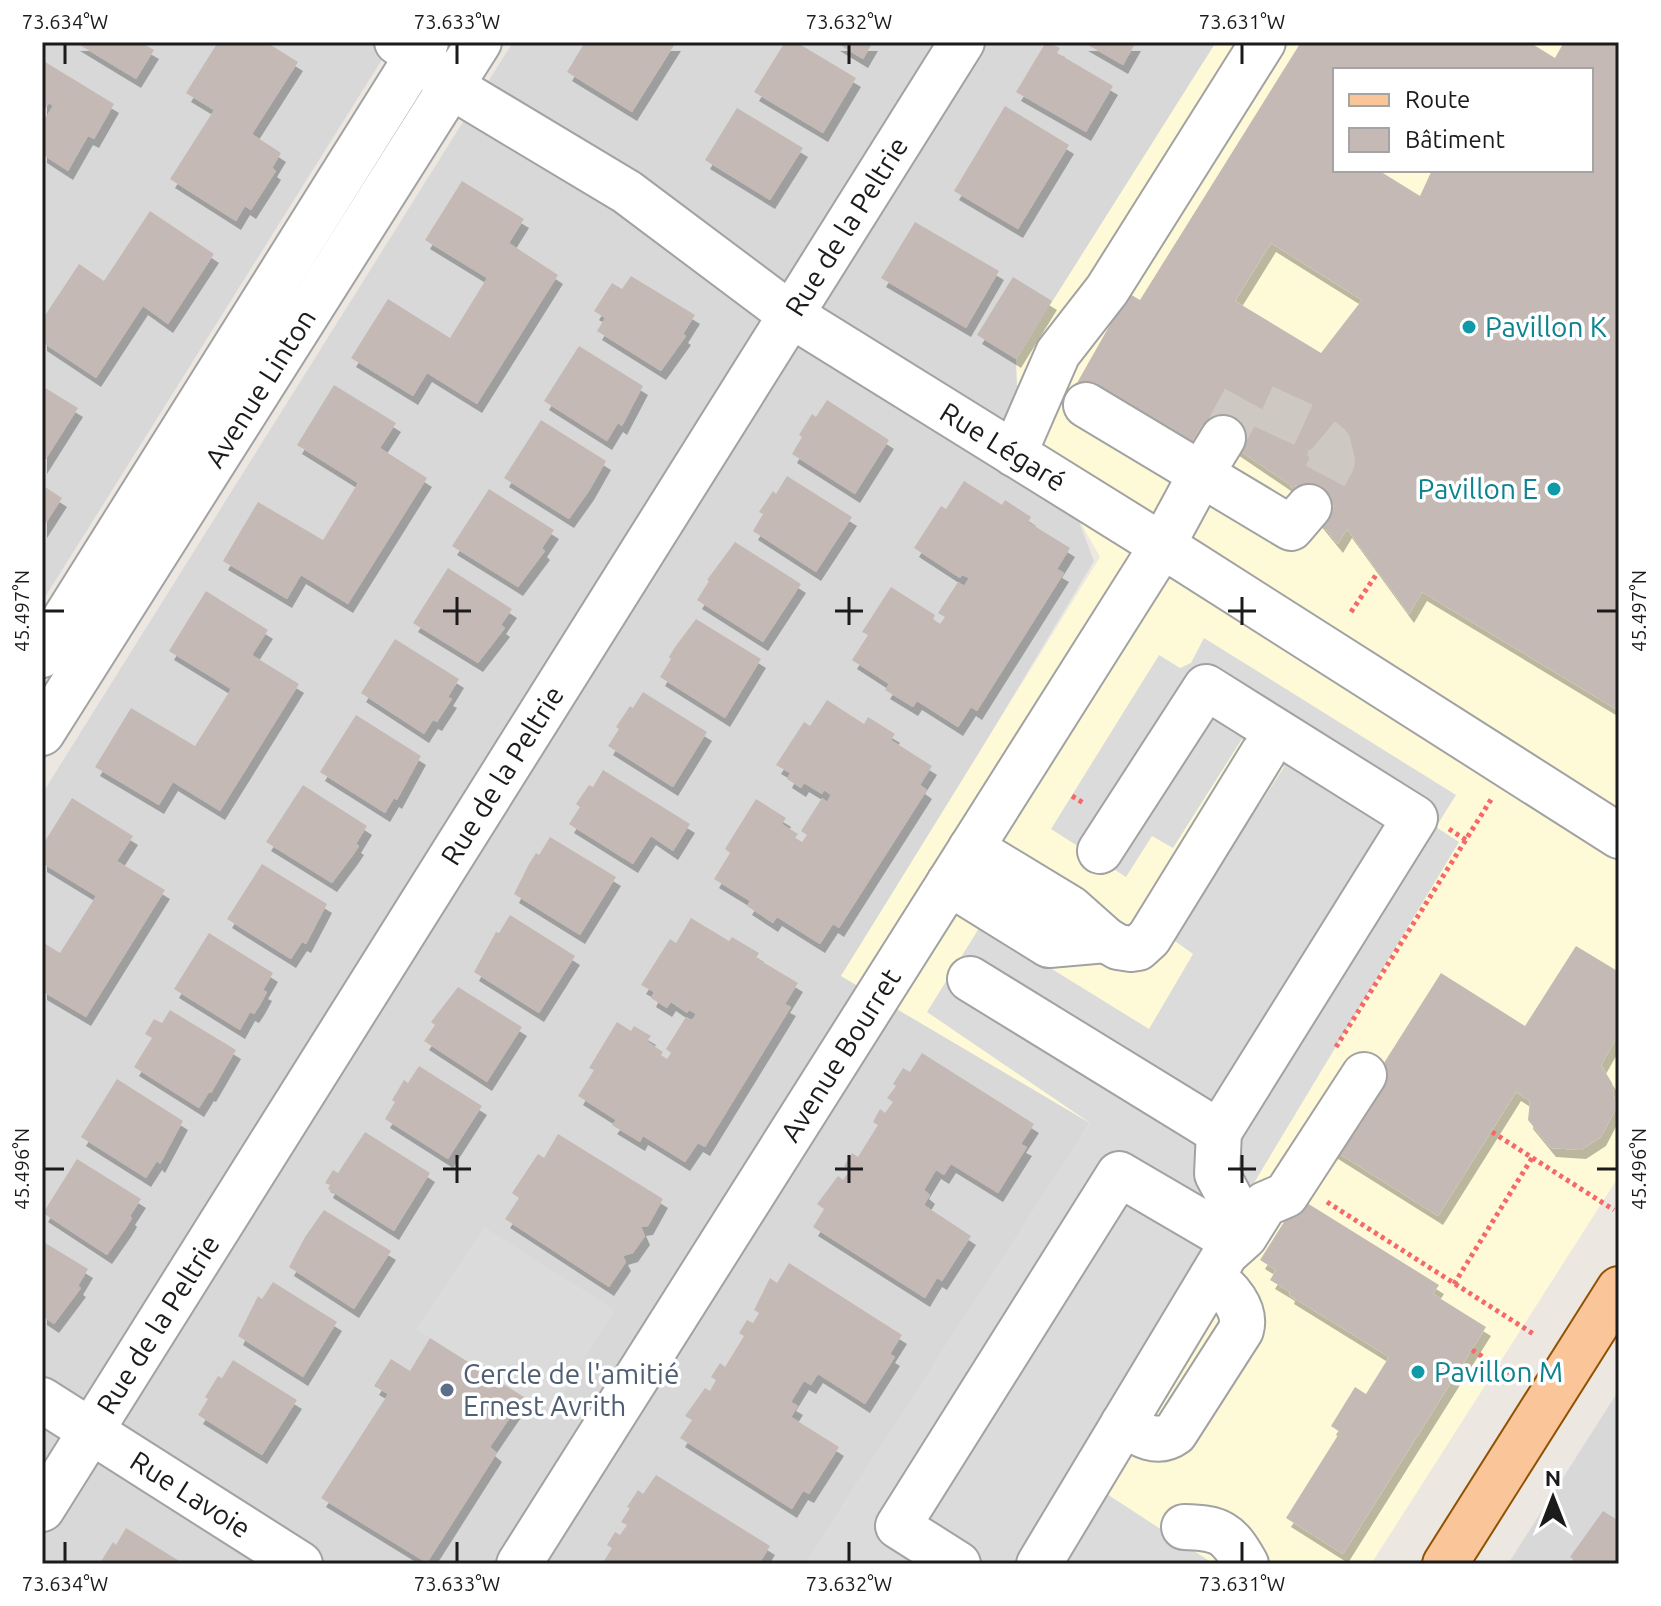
<svg xmlns="http://www.w3.org/2000/svg" width="1661" height="1606" font-family="Ubuntu,sans-serif">
<defs>
<filter id="shadow"><feDropShadow dx="5" dy="9" stdDeviation="0" flood-color="#0004"/></filter>
</defs>
<rect width="100%" height="100%" fill="#ede7e1"/>
<!-- residential -->
<g fill="#d9d8d8">
<path d="M42,42H393L42,602Z"/>
<path d="M513,42H1217L1041,422L1094,561L931,833L841,976L1090,1123L805,1564H42V794Z"/>
<path d="M1619,1390V1564H1508Z"/>
</g>
<!-- education -->
<path fill="#fefad8" fill-rule="evenodd" d="M1216,42H1619V1176L1371,1564H815L1090,1123L841,976L1100,557L1018,412L1016,359ZM1335,70H1591V170H1335Z"/>
<!-- parking -->
<g fill="#dbdbdb">
<path d="M1204,638L1456,795L1436,827L1459,842L1177,1311L1081,1477L1214,1564H805L1090,1123L927,1012L981,925L1149,1029L1193,954L1172,939L1284,767L1242,739L1173,848L1152,836L1126,877L1051,829L1159,655L1180,668L1191,663Z"/>
<path d="M484,1227L615,1310L550,1415L416,1329Z"/>
</g>
<!-- building -->
<g fill="#c4b9b4" fill-rule="evenodd" filter="url(#shadow)">
<path d="M75,42H140L154,50L136,79Z"/>
<path d="M218,42H266L298,62L252,134L281,153L272,168L276,171L251,210L245,206L236,221L170,179L214,110L186,93Z"/>
<path d="M585,42H676L632,112L567,72Z"/>
<path d="M785,42H796L856,78L823,133L754,92Z"/>
<path d="M835,42H873L863,59Z"/>
<path d="M1046,42L1060,48L1057,53L1113,86L1086,132L1016,92Z"/>
<path d="M1083,42H1136L1123,65Z"/>
<path d="M1301,42H1529L1555,58L1564,42H1619V711L1422,592L1409,614L1347,529L1338,544L1289,484L1202,425L1186,452L1077,383L1128,293L1140,300ZM1335,70H1591V170H1432L1420,196L1378,170H1335ZM1271,243L1362,300L1321,353L1235,301Z"/>
<path d="M42,60L114,104L94,139L88,136L68,171L42,154V114L46,117L53,106L49,103L42,113Z"/>
<path d="M1005,106L1069,145L1018,229L954,191Z"/>
<path d="M737,108L803,148L770,200L705,160Z"/>
<path d="M462,181L524,219L509,243L558,275L477,404L427,373L413,396L351,358L388,299L450,338L487,278L425,240Z"/>
<path d="M150,211L214,254L168,324L143,306L96,378L42,342V320L79,264L104,281Z"/>
<path d="M915,222L999,271L966,328L881,278Z"/>
<path d="M631,276L695,315L683,334L686,336L661,371L597,331L605,318L594,311L612,283L622,289Z"/>
<path d="M1013,277L1052,301L1016,359L977,335Z"/>
<path d="M579,346L643,386L622,426L618,423L607,441L544,401Z"/>
<path d="M334,385L396,423L380,448L427,478L348,604L301,575L287,599L223,561L258,502L323,540L358,483L297,445Z"/>
<path d="M42,386L78,408L42,465Z"/>
<path d="M827,400L889,440L855,494L792,454L802,437L799,435L812,414L816,417Z"/>
<path d="M541,420L606,461L589,491L569,519L504,478Z"/>
<path d="M787,476L852,517L816,572L753,531L763,514L759,512L773,491L776,494Z"/>
<path d="M964,481L1002,505L1005,500L1031,517L1028,522L1070,548L1057,569L1064,573L977,711L971,707L958,727L917,701L913,707L885,690L889,684L852,660L868,635L862,632L891,587L935,615L933,619L940,624L945,617L938,613L958,582L964,586L969,578L962,575L960,578L914,548L941,506L946,509Z"/>
<path d="M42,485L62,498L42,529Z"/>
<path d="M489,489L554,530L542,548L545,551L518,587L452,546Z"/>
<path d="M735,542L801,584L763,642L697,600L709,581L707,580Z"/>
<path d="M448,568L512,609L501,625L505,628L478,663L413,623Z"/>
<path d="M206,591L268,630L252,655L299,684L220,811L173,782L159,805L95,767L131,708L195,746L231,689L169,651Z"/>
<path d="M696,619L761,659L725,718L660,677L671,659L669,657L675,647Z"/>
<path d="M395,639L459,679L448,697L452,699L437,722L433,720L424,734L361,693Z"/>
<path d="M643,692L707,732L673,787L608,746L619,729L616,727L630,706L633,708Z"/>
<path d="M827,700L864,724L868,717L895,734L891,740L932,766L920,785L927,790L839,928L833,924L820,944L777,917L773,923L747,906L750,901L714,879L730,853L725,849L756,799L786,818L782,824L798,834L795,838L802,842L807,835L801,831L822,798L827,802L831,795L824,790L822,794L804,783L801,788L787,779L790,773L776,765L804,722L810,726Z"/>
<path d="M356,715L421,756L397,800L394,798L385,813L320,772Z"/>
<path d="M603,770L690,824L673,851L651,836L633,864L569,824L580,807L576,804L589,785L593,787Z"/>
<path d="M303,785L367,826L356,844L359,846L353,855L332,883L266,842Z"/>
<path d="M72,798L133,836L117,861L165,890L86,1017L42,991V942L60,953L96,896L42,863V846Z"/>
<path d="M550,837L616,877L580,935L514,894L529,864L536,853L539,855Z"/>
<path d="M262,864L327,904L306,944L302,942L291,959L227,919Z"/>
<path d="M510,915L575,956L539,1013L474,972L496,932L499,933Z"/>
<path d="M691,918L729,941L732,937L759,953L756,958L798,983L785,1004L791,1007L705,1147L698,1143L685,1162L643,1136L640,1142L612,1125L616,1120L578,1096L594,1070L589,1068L617,1022L631,1031L634,1026L651,1036L647,1041L663,1052L661,1055L667,1059L671,1053L666,1049L686,1017L692,1020L696,1014L689,1010L687,1013L671,1002L667,1008L651,998L654,992L641,985L670,939L676,943Z"/>
<path d="M209,933L273,973L263,990L267,992L260,1005L254,1014L250,1012L240,1030L174,989Z"/>
<path d="M1576,946L1619,972V1033L1601,1065L1612,1083L1616,1108L1601,1137L1581,1150L1551,1148L1528,1120L1530,1101L1516,1092L1438,1216L1330,1148L1441,973L1525,1026Z"/>
<path d="M458,987L522,1027L487,1082L424,1041L435,1025L431,1022Z"/>
<path d="M170,1010L236,1050L211,1093L209,1092L199,1108L134,1067L152,1038L145,1034L154,1019L162,1023Z"/>
<path d="M922,1053L1034,1124L1021,1144L1027,1147L998,1193L951,1164L944,1175L936,1170L924,1190L930,1195L924,1205L971,1236L942,1281L937,1278L925,1298L813,1227L824,1209L817,1204L838,1176L843,1180L850,1170L844,1166L852,1153L858,1157L878,1125L873,1122L880,1109L885,1113L893,1102L887,1098L896,1086L893,1084L903,1068L910,1072Z"/>
<path d="M419,1066L482,1106L448,1159L385,1119L395,1102L392,1100L404,1080L408,1083Z"/>
<path d="M117,1079L183,1121L160,1164L157,1161L146,1178L81,1137Z"/>
<path d="M365,1132L430,1173L394,1231L328,1189L330,1185L325,1183L333,1170L338,1173Z"/>
<path d="M558,1134L663,1199L648,1226L641,1227L645,1236L633,1253L623,1256L626,1262L609,1287L505,1219L519,1198L512,1193L538,1154L544,1158Z"/>
<path d="M77,1159L141,1199L130,1216L132,1218L126,1228L107,1255L43,1213Z"/>
<path d="M1299,1198L1439,1285L1433,1294L1486,1327L1343,1554L1286,1518L1340,1432L1331,1426L1355,1387L1366,1394L1389,1357L1289,1295L1290,1292L1270,1280L1276,1270L1260,1260Z"/>
<path d="M324,1210L391,1251L354,1309L289,1267L305,1237Z"/>
<path d="M42,1241L88,1269L78,1286L81,1288L54,1324L42,1316Z"/>
<path d="M789,1263L902,1335L890,1354L895,1357L865,1404L818,1374L811,1385L804,1381L791,1402L798,1406L791,1417L839,1447L809,1494L803,1491L792,1509L680,1438L692,1420L685,1416L705,1388L710,1391L716,1380L711,1377L720,1363L725,1367L744,1336L739,1333L747,1320L753,1323L759,1313L754,1310L770,1278L777,1283Z"/>
<path d="M273,1282L337,1322L303,1377L238,1336L258,1296L262,1299Z"/>
<path d="M430,1338L524,1397L490,1447L497,1453L427,1563L321,1498L388,1394L374,1386L391,1359L410,1371Z"/>
<path d="M233,1360L297,1400L262,1455L198,1415L208,1399L205,1397L212,1386L218,1376L222,1378Z"/>
<path d="M656,1475L770,1546L759,1564H602L612,1548L607,1545L615,1532L620,1535L627,1525L621,1522L630,1508L627,1507L638,1490L643,1494Z"/>
<path d="M1603,1511L1619,1521V1564H1570L1573,1559L1570,1557Z"/>
<path d="M126,1528L184,1564L100,1563L113,1542L116,1545Z"/>
</g>
<g fill="none" stroke-linecap="round" stroke-linejoin="round">
<!-- minor-tunnel -->
<path stroke="#cec8c3" stroke-width="44" stroke-dasharray="44 22" stroke-linecap="butt" d="M1223,438L1245,398L1306,426L1329,445L1333,461L1309,507"/>
<defs>
<g id="minor">
<path id="s1" d="M397,42L417,55L452,87L627,192L791,315L1187,561L1619,836"/>
<path d="M1223,438L1201,474L1291,528L1309,507"/>
<path d="M1014,454L1058,353L1107,290L1263,42"/>
<path d="M42,655L426,42"/>
<path id="s2" d="M42,733L479,42"/>
<path d="M971,848L1070,908L1106,940L1118,947L1131,949L1138,948L1149,938L1263,753"/>
<path d="M949,883L1049,945L1106,940"/>
<path d="M970,979L1219,1132L1415,818L1206,687L1100,851"/>
<path d="M1219,1132L1217,1174L1238,1213L1251,1225"/>
<path id="s3" d="M42,1400L300,1564"/>
<path d="M1123,1424C1139,1434 1157,1446 1175,1433L1241,1330C1247,1309 1228,1289 1212,1277"/>
<path id="s4" d="M42,1509L962,42"/>
<path d="M1184,1527C1220,1528 1228,1532 1246,1564"/>
<path id="s5" d="M519,1564L1162,546L1201,474L1086,405"/>
<path d="M958,1564L898,1526L1119,1174L1237,1243"/>
<path d="M1039,1564L1226,1253L1245,1236L1265,1204L1286,1195L1364,1075"/>
</g>
<path id="major" d="M1445,1564L1619,1289"/>
</defs>
<!-- minor casing -->
<use href="#minor" stroke="#a2a2a2" stroke-width="48"/>
<!-- major casing -->
<use href="#major" stroke="#8f5203" stroke-width="48"/>
<!-- path -->
<g stroke="#f66869" stroke-width="5" stroke-dasharray="4 4" stroke-linecap="butt">
<path d="M1351,612L1378,572"/>
<path d="M1072,796L1085,804"/>
<path d="M1449,829L1466,840"/>
<path d="M1336,1047L1492,798"/>
<path d="M1492,1132L1614,1210"/>
<path d="M1327,1202L1535,1335"/>
<path d="M1454,1284L1532,1158"/>
<path d="M1472,1350L1510,1374"/>
</g>
<!-- minor -->
<use href="#minor" stroke="#fff" stroke-width="44"/>
<!-- major -->
<use href="#major" stroke="#f9c599" stroke-width="44"/>
</g>
<!-- ticks -->
<path fill="none" stroke="#1b1b1b" stroke-width="3" d="M65,44V64M457,44V64M849,44V64M1242,44V64M457,597V625M849,597V625M1242,597V625M44,611H64M443,611H471M835,611H863M1228,611H1256M1597,611H1617M457,1155V1183M849,1155V1183M1242,1155V1183M44,1169H64M443,1169H471M835,1169H863M1228,1169H1256M1597,1169H1617M65,1542V1562M457,1542V1562M849,1542V1562M1242,1542V1562"/>
<!-- markers -->
<g fill="#0f9aa8" stroke="#fff" stroke-width="3">
<circle cx="1469" cy="327" r="8"/>
<circle cx="1554" cy="489" r="8"/>
<circle cx="1418" cy="1372" r="8"/>
</g>
<circle fill="#5c6f8a" stroke="#fff" stroke-width="3" cx="447" cy="1390" r="8"/>
<g text-anchor="middle" stroke-width="7" stroke-linejoin="round" paint-order="stroke">
<!-- street labels -->
<g font-size="28" fill="#1b1b1b" stroke="#fff">
<text dy="10" stroke="none"><textPath href="#s4" startOffset="1514">Rue de la Peltrie</textPath></text>
<text dy="10" stroke="none"><textPath href="#s2" startOffset="408">Avenue Linton</textPath></text>
<text dy="10" stroke="none"><textPath href="#s1" startOffset="730">Rue Légaré</textPath></text>
<text dy="10" stroke="none"><textPath href="#s4" startOffset="866">Rue de la Peltrie</textPath></text>
<text dy="10" stroke="none"><textPath href="#s5" startOffset="602">Avenue Bourret</textPath></text>
<text dy="10" stroke="none"><textPath href="#s4" startOffset="218">Rue de la Peltrie</textPath></text>
<text dy="10" stroke="none"><textPath href="#s3" startOffset="176">Rue Lavoie</textPath></text>
</g>
<!-- culture labels -->
<g font-size="28" fill="#0d838f" stroke="#fff" text-anchor="start">
<text x="1485" y="337">Pavillon K</text>
<text x="1538" y="499" text-anchor="end">Pavillon E</text>
<text x="1434" y="1382">Pavillon M</text>
</g>
<!-- service labels -->
<g font-size="28" fill="#4e5e75" stroke="#fff" text-anchor="start">
<text x="463" y="1384">Cercle de l'amitié<tspan x="463" dy="32">Ernest Avrith</tspan></text>
</g>
</g>
<!-- border -->
<rect width="1661" height="1606" fill="none" stroke="#ffffff" stroke-width="88"/>
<!-- legend -->
<rect x="1333" y="68" width="260" height="104" fill="#ffffff" stroke="#a4a4a4" stroke-width="2"/>
<rect x="1349" y="94" width="40" height="12" fill="#f9c599" stroke="#a4a4a4" stroke-width="2"/>
<text x="1405" y="108" font-size="24" fill="#1b1b1b">Route</text>
<rect x="1349" y="128" width="40" height="24" fill="#c4b9b4" stroke="#a4a4a4" stroke-width="2"/>
<text x="1405" y="148" font-size="24" fill="#1b1b1b">Bâtiment</text>
<!-- north arrow -->
<g transform="translate(1553 1498)" stroke="#ffffff" stroke-width="6" paint-order="stroke">
<path d="M0-6L14 30L0 20L-14 30Z" fill="#1b1b1b"/>
<text y="-12" font-size="22" font-weight="bold" text-anchor="middle" fill="#1b1b1b">N</text>
</g>
<rect x="44" y="44" width="1573" height="1518" fill="none" stroke="#1b1b1b" stroke-width="3"/>
<g font-size="20" text-anchor="middle" fill="#1b1b1b">
<text x="65" y="29">73.634°W</text>
<text x="457" y="29">73.633°W</text>
<text x="849" y="29">73.632°W</text>
<text x="1242" y="29">73.631°W</text>
<text transform="translate(22 611) rotate(-90)" y="7">45.497°N</text>
<text transform="translate(1639 611) rotate(-90)" y="7">45.497°N</text>
<text transform="translate(22 1169) rotate(-90)" y="7">45.496°N</text>
<text transform="translate(1639 1169) rotate(-90)" y="7">45.496°N</text>
<text x="65" y="1591">73.634°W</text>
<text x="457" y="1591">73.633°W</text>
<text x="849" y="1591">73.632°W</text>
<text x="1242" y="1591">73.631°W</text>
</g>
</svg>
